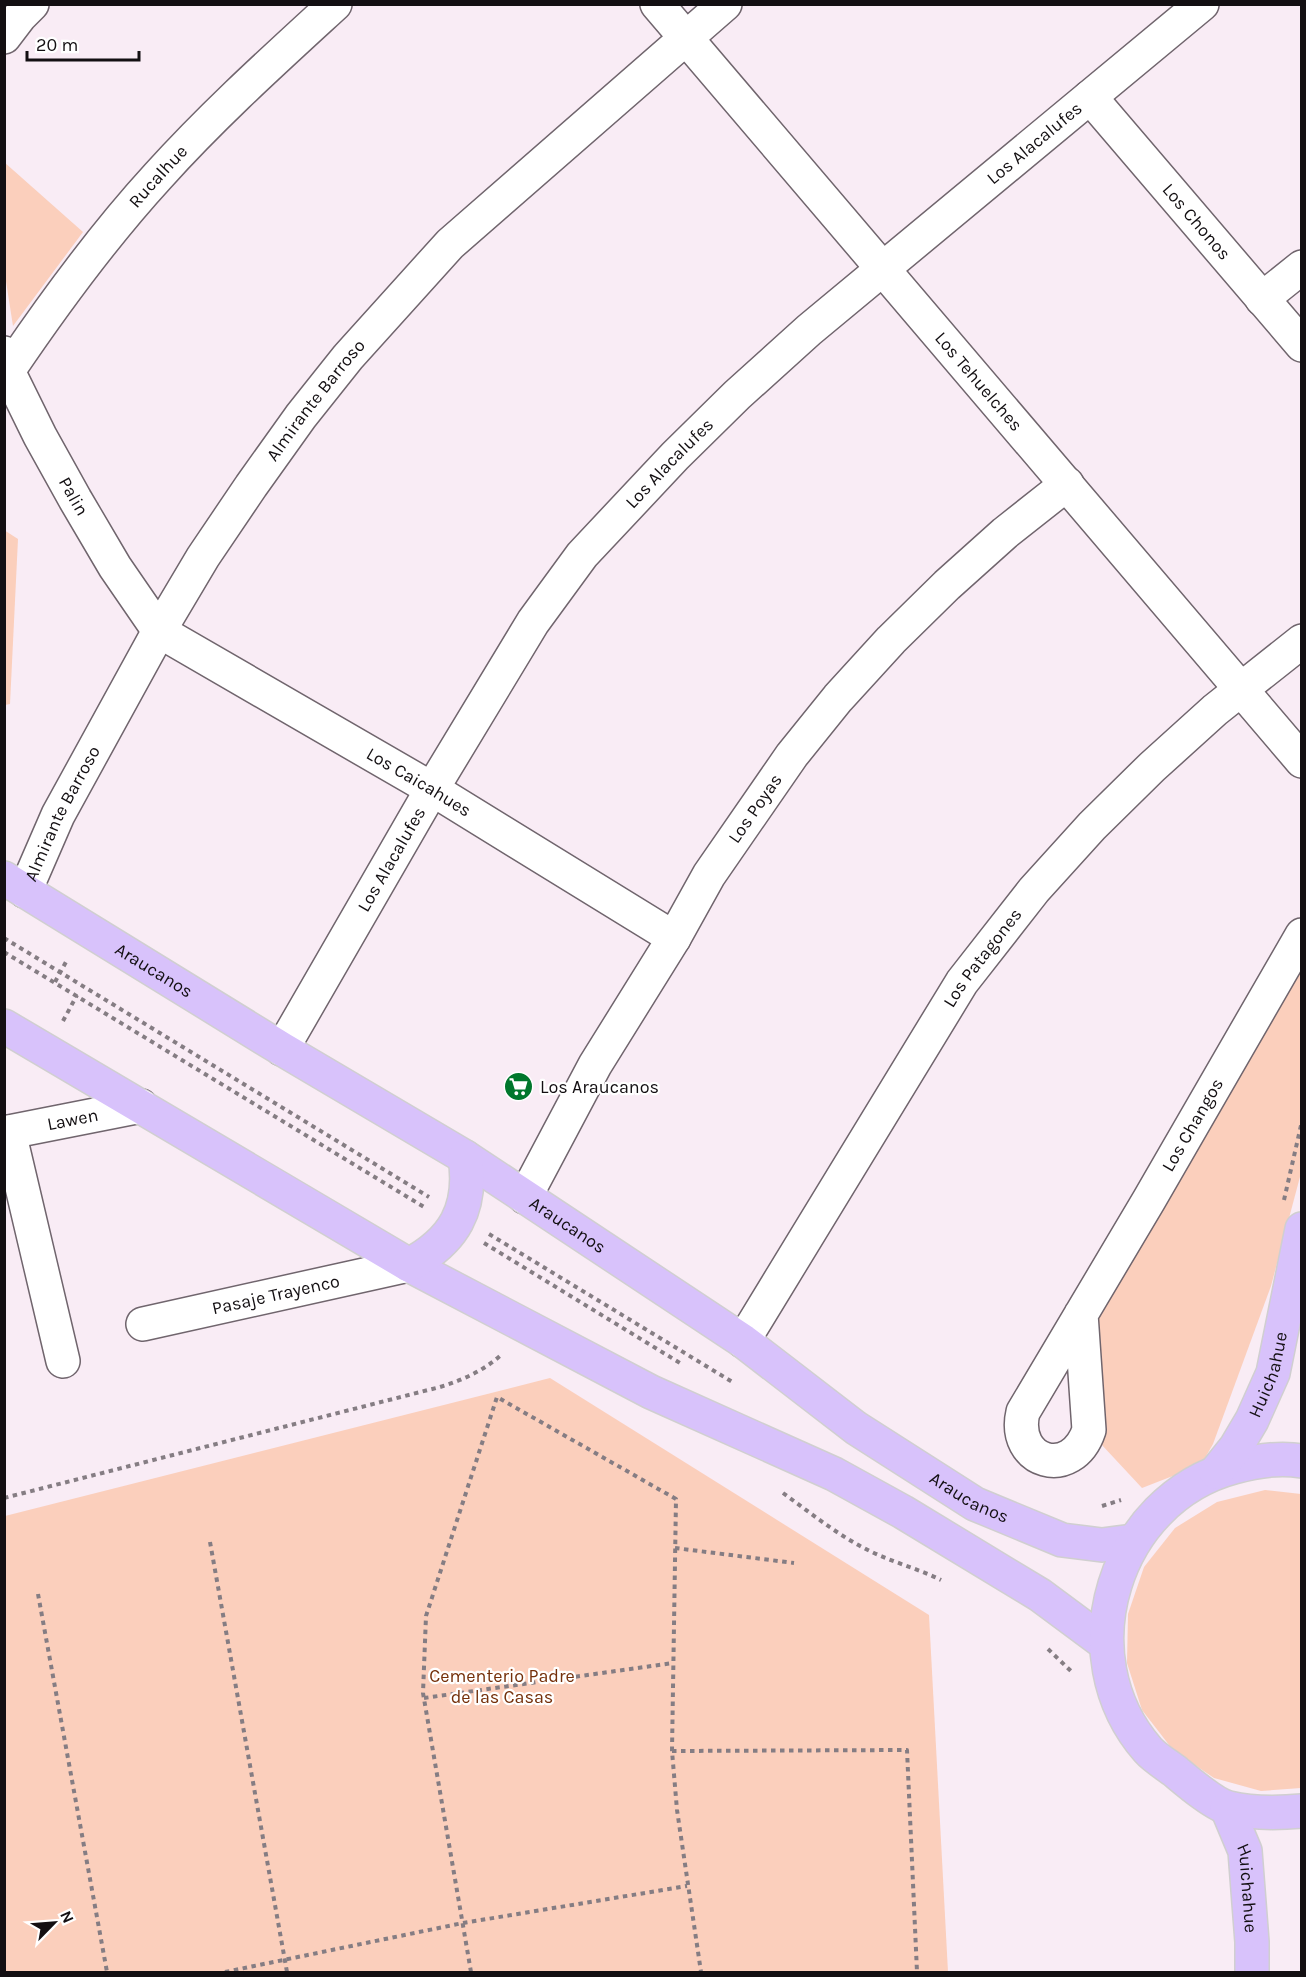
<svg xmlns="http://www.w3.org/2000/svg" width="1306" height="1977" font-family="Karla,sans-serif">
<rect width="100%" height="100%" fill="#f9ecf5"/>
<!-- green -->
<g fill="#fbcfbc">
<path d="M4,162L83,232L13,326L5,275Z"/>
<path d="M4,530L18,539L10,704L5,705Z"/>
<path d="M1301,948V1173L1271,1286L1213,1444L1201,1465L1142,1488L1101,1444L1095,1306Z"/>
<path d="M550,1378L929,1615L948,1972H5V1516Z"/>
<path d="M1265,1490L1301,1494V1788L1261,1791L1214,1778L1173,1750L1142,1710L1127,1663L1128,1614L1144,1567L1175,1528L1217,1502Z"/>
</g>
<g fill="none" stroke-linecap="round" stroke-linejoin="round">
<defs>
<g id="minor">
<path id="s1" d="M657,4L1302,761"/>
<path d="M4,37L20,16L32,4"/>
<path id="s2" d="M1090,97L1302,345"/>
<path d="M1262,299L1302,267"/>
<path id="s3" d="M4,353L8,371L40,436L75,499L115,567L159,631L432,789L674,938"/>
<path id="s4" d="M8,371C54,303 102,237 158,176C213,115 274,60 335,4"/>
<path id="s5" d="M25,891L58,815L159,631L203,557L251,486L301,416L348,357L450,244L725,4"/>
<path id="s6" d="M282,1049L432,789L533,622L582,555L675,456L737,395L809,330L1202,4"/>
<path d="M9,1132L63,1361"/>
<path id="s7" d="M4,1133L141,1106"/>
<path id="s8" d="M525,1197L595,1065L674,938L709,875L792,755L838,698L891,640L947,585L1005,533L1067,484"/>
<path id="s9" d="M1081,1314L1089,1430C1072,1481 1011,1463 1023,1412L1149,1200L1302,935"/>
<path id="s10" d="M143,1324L409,1265"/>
<path id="s11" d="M743,1341L962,982L1034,890L1092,826L1152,767L1215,710L1302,641"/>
</g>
<g id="major">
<path id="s12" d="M4,878L282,1049L465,1157L743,1341L856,1428L975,1504L1062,1540L1102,1545L1133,1541"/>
<path d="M4,1026L409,1265L651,1392L834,1474L903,1512L1040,1595L1106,1644"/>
<path d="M409,1265C454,1241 473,1209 465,1157"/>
<path d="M1302,1461C1279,1457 1255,1461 1234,1467C1114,1499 1065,1655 1148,1750C1155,1758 1167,1765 1176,1772C1188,1782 1215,1805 1229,1808C1250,1813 1279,1813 1302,1811"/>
<path id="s13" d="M1216,1472L1236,1447L1252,1420L1273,1373L1302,1229"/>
<path id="s14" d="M1227,1808L1245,1851L1252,1942V1972"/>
</g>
</defs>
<!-- minor casing -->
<use href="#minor" stroke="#70656d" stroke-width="36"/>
<!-- major casing -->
<use href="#major" stroke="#d0cfd0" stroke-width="36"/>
<!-- path -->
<g stroke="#857d83" stroke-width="4" stroke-dasharray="4.5 4.5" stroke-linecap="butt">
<path d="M4,938L429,1197"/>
<path d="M4,952L424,1207"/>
<path d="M55,982L67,960"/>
<path d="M63,1021L77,995"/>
<path d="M1284,1200L1302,1121"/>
<path d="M489,1234L734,1383"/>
<path d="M484,1243L680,1363"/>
<path d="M783,1493C812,1514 840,1537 872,1552C895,1563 919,1569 941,1580"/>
<path d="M4,1498L440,1387C463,1380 485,1370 502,1354"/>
<path d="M1102,1506L1121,1500"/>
<path d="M210,1542L287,1972"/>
<path d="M675,1548L794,1563"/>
<path d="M38,1594L107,1972"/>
<path d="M1048,1649L1073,1673"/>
<path d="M424,1698L673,1663"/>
<path d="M672,1751L907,1750L917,1972"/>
<path d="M225,1972L463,1923L687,1886"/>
<path d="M471,1972L423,1693L426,1616L497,1397L676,1499L672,1751L677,1810L701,1972"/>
</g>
<!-- minor -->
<use href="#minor" stroke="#fff" stroke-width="33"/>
<!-- major -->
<use href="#major" stroke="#d8c2fb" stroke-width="33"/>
</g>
<!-- icons -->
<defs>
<symbol id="supermarket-disc" viewBox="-11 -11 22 22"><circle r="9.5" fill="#00772c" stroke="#fff"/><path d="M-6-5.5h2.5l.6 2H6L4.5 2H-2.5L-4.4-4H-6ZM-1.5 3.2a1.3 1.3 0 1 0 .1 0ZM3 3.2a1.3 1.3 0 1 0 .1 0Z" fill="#fff"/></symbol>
</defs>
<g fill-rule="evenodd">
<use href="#supermarket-disc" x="502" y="1070" width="33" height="33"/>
</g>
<g text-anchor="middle" stroke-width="4.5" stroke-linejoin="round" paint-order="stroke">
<!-- street labels -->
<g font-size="18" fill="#130f12" stroke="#fff">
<text dy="6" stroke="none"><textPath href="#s6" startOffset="1191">Los Alacalufes</textPath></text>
<text dy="6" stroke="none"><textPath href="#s4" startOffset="246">Rucalhue</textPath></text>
<text dy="6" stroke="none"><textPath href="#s2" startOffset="164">Los Chonos</textPath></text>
<text dy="6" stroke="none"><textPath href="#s1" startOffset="496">Los Tehuelches</textPath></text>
<text dy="6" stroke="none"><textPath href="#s5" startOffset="572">Almirante Barroso</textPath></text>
<text dy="6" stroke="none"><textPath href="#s6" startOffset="705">Los Alacalufes</textPath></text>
<text dy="6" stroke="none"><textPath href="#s3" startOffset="160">Palin</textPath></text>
<text dy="6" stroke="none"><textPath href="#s3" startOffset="620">Los Caicahues</textPath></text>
<text dy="6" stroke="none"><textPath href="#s8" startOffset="452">Los Poyas</textPath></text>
<text dy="6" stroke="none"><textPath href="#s5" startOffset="86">Almirante Barroso</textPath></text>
<text dy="6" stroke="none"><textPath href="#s6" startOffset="219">Los Alacalufes</textPath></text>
<text dy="6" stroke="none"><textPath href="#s11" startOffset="452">Los Patagones</textPath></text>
<text dy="6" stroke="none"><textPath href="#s12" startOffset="176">Araucanos</textPath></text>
<text dy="6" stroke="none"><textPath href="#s7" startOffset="70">Lawen</textPath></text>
<text dy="6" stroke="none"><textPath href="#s9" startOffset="566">Los Changos</textPath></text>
<text dy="6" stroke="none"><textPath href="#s12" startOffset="662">Araucanos</textPath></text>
<text dy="6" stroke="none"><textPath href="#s10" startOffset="136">Pasaje Trayenco</textPath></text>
<text dy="6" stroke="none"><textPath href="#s13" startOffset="112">Huichahue</textPath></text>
<text dy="6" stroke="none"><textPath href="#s12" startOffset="1148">Araucanos</textPath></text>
<text dy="6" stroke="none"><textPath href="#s14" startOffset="84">Huichahue</textPath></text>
</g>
<!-- poi labels -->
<g font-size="18" fill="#130f12" stroke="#fff" text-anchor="start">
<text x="540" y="1093">Los Araucanos</text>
</g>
<!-- park labels -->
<g font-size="18" fill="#742f09" stroke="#fff">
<text x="502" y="1682">Cementerio Padre<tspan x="502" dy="21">de las Casas</tspan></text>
</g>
</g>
<!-- border -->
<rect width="1306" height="1977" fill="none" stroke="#130f12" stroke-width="12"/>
<!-- north arrow -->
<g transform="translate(54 1923) rotate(65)" stroke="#ffffff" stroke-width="4.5" paint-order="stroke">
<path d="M0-4.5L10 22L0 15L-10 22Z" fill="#130f12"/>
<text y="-9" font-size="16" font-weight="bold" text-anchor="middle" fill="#130f12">N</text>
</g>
<!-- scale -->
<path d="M27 51v9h112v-9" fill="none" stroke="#130f12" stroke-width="3"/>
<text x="36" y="51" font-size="18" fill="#130f12" stroke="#ffffff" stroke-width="4.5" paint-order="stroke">20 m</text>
</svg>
